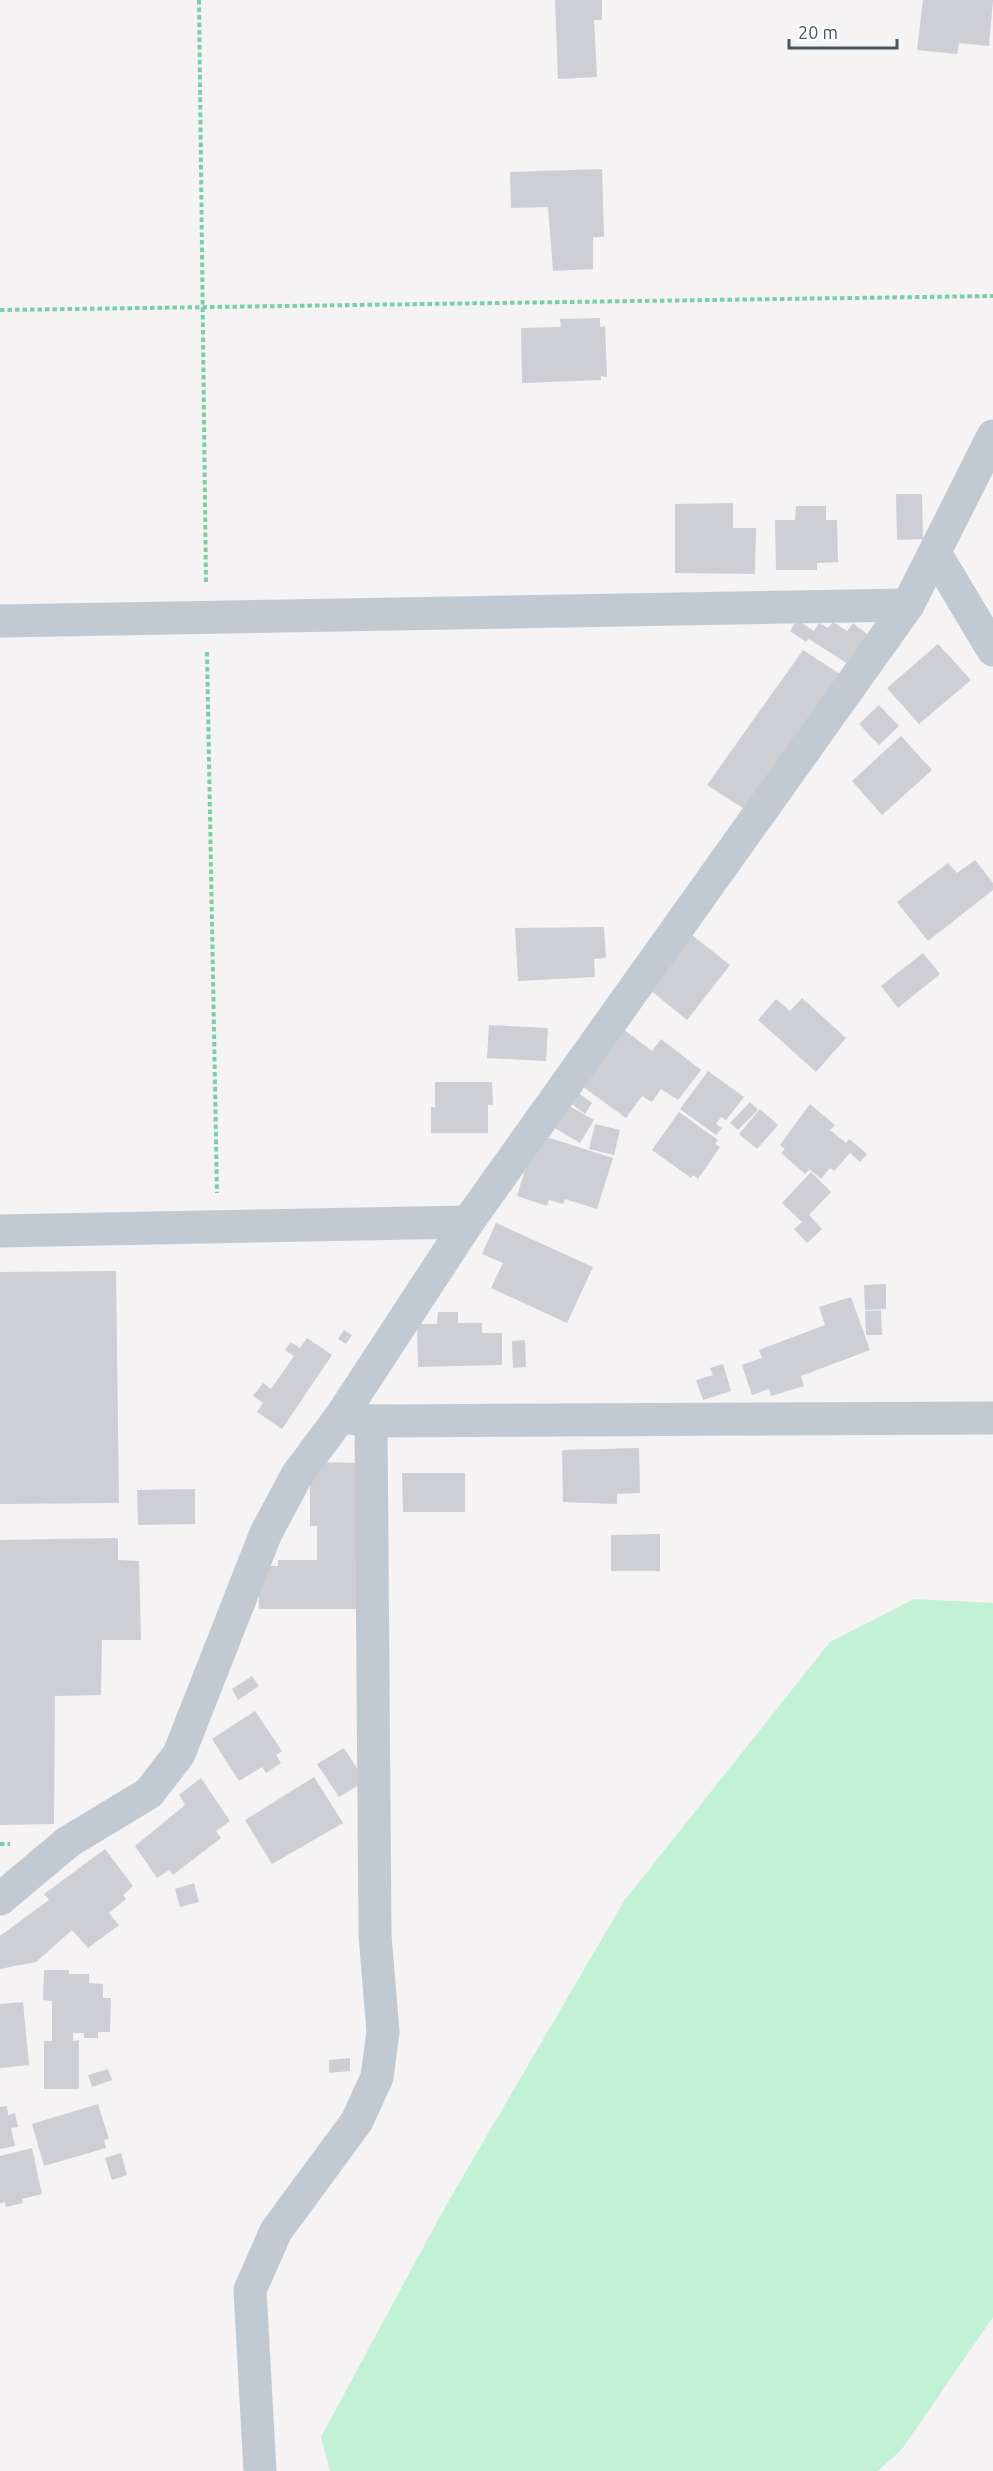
<svg xmlns="http://www.w3.org/2000/svg" width="993" height="2471" font-family="Ubuntu,sans-serif">
<rect width="100%" height="100%" fill="#f5f3f3"/>
<!-- green -->
<path fill="#c3f1d5" d="M914,1599L993,1603V2317L902,2449L878,2471H330L321,2437L444,2209L624,1901L830,1642Z"/>
<!-- building -->
<g fill="#cdcfd5">
<path d="M555,0H602V20H594L597,77L558,79Z"/>
<path d="M923,0H993L989,46L959,43L957,54L917,50Z"/>
<path d="M602,169L604,237H593V269L553,271L548,207L511,208L510,172Z"/>
<path d="M600,318V327L605,326L607,377L601,376V380L522,383L521,328L561,327L560,319Z"/>
<path d="M896,494H922L923,539L897,540Z"/>
<path d="M733,503V528H756L755,574L675,573V504Z"/>
<path d="M796,506H826V520H837L838,562L817,563V570H776L775,520H795Z"/>
<path d="M797,620L814,631L819,623L828,628L833,622L847,631L853,623L867,634L848,664L809,639L806,642L790,631Z"/>
<path d="M938,644L971,680L919,724L887,688Z"/>
<path d="M803,650L840,674L746,810L707,785Z"/>
<path d="M879,705L899,726L879,745L859,724Z"/>
<path d="M901,736L932,770L882,815L852,781Z"/>
<path d="M975,860L993,883V890L928,941L897,902L948,863L957,873Z"/>
<path d="M604,927L606,958L594,959L595,977L518,981L515,928Z"/>
<path d="M692,935L730,965L687,1020L649,989Z"/>
<path d="M923,953L940,974L898,1008L881,986Z"/>
<path d="M802,998L846,1038L816,1072L758,1020L776,999L790,1011Z"/>
<path d="M489,1025L548,1028L546,1061L487,1058Z"/>
<path d="M623,1029L652,1051L661,1039L701,1070L678,1100L661,1089L652,1102L642,1096L626,1118L582,1086Z"/>
<path d="M708,1071L744,1097L726,1120L721,1117L716,1124L722,1128L716,1135L680,1109Z"/>
<path d="M435,1082H492L493,1105H488V1133H431V1107H435Z"/>
<path d="M570,1087L592,1103L585,1114L562,1097Z"/>
<path d="M750,1102L758,1110L738,1130L730,1123Z"/>
<path d="M566,1104L594,1120L580,1143L553,1127Z"/>
<path d="M810,1104L835,1125L830,1130L846,1143L849,1139L867,1154L860,1162L850,1153L834,1171L830,1168L821,1179L807,1167L809,1170L805,1174L781,1153L785,1149L780,1145Z"/>
<path d="M760,1109L778,1125L757,1149L739,1134Z"/>
<path d="M679,1112L718,1140L715,1144L720,1147L698,1179L693,1175L691,1178L652,1150Z"/>
<path d="M595,1124L620,1130L614,1155L589,1149Z"/>
<path d="M543,1136L613,1158L597,1209L565,1199L563,1204L549,1200L547,1206L517,1196L533,1144Z"/>
<path d="M811,1172L831,1192L809,1215L822,1229L807,1243L794,1229L802,1222L782,1203Z"/>
<path d="M496,1223L593,1267L567,1323L491,1288L503,1263L482,1254Z"/>
<path d="M116,1271L119,1503L0,1504V1272Z"/>
<path d="M886,1284V1309L865,1310L864,1285Z"/>
<path d="M851,1297L870,1350L801,1376L804,1386L771,1396L769,1389L752,1395L742,1365L762,1358L759,1350L825,1325L819,1307Z"/>
<path d="M881,1310L882,1335H866L865,1311Z"/>
<path d="M438,1312H458V1323H482V1333H502V1365L418,1367L417,1324H437Z"/>
<path d="M344,1330L352,1335L346,1344L338,1339Z"/>
<path d="M307,1338L332,1355L282,1429L257,1412L263,1403L253,1396L263,1383L271,1389L294,1356L285,1350L291,1342L300,1348Z"/>
<path d="M525,1340L526,1367L513,1368L512,1341Z"/>
<path d="M723,1364L731,1391L703,1400L696,1380L713,1375L710,1368Z"/>
<path d="M639,1448L640,1493L617,1494V1504L563,1502L562,1450Z"/>
<path d="M317,1462L360,1463V1609H259V1566H278V1560H317V1526H310V1474Z"/>
<path d="M402,1473H465V1512H403Z"/>
<path d="M195,1489V1524L138,1525L137,1490Z"/>
<path d="M660,1534V1571H611V1535Z"/>
<path d="M118,1538V1560L139,1561L141,1640H102L101,1695L55,1696L54,1824L0,1825V1540Z"/>
<path d="M252,1676L259,1686L238,1700L232,1689Z"/>
<path d="M255,1711L282,1751L276,1755L281,1763L266,1773L262,1767L239,1781L212,1739Z"/>
<path d="M344,1748L365,1781L339,1797L317,1764Z"/>
<path d="M314,1777L343,1823L272,1864L245,1820Z"/>
<path d="M201,1778L230,1821L216,1831L221,1838L173,1875L169,1870L157,1878L135,1846L185,1805L179,1795Z"/>
<path d="M105,1849L133,1886L123,1895L126,1899L109,1913L119,1925L88,1948L72,1930L36,1962L0,1969V1936L49,1900L44,1894Z"/>
<path d="M194,1883L199,1902L180,1907L175,1889Z"/>
<path d="M44,1970H69V1974H89V1983L103,1984V1998H111L110,2032H98V2038H84V2033H73V2041L79,2040V2089H44V2041H52V2001L43,2000Z"/>
<path d="M23,2002L29,2065L0,2068V2004Z"/>
<path d="M350,2058V2071L329,2073V2060Z"/>
<path d="M108,2069L112,2080L92,2087L88,2075Z"/>
<path d="M98,2104L109,2139L104,2140L106,2148L44,2166L32,2124Z"/>
<path d="M7,2106L8,2115L15,2113L18,2127L11,2128L15,2146L0,2149V2107Z"/>
<path d="M32,2148L42,2194L22,2199L23,2203L6,2207L5,2202L0,2203V2156Z"/>
<path d="M121,2153L127,2175L112,2180L105,2158Z"/>
</g>
<g fill="none" stroke-linecap="round" stroke-linejoin="round">
<!-- path -->
<g stroke="#7ad0a6" stroke-width="4" stroke-dasharray="4.5 3" stroke-linecap="butt">
<path d="M199,0L206,584"/>
<path d="M0,310L993,296"/>
<path d="M207,652L217,1193"/>
<path d="M0,1844H10"/>
</g>
<!-- minor -->
<g stroke="#c1cad2" stroke-width="33">
<path d="M935,553L993,650"/>
<path d="M0,621L908,605"/>
<path d="M0,1231L468,1222"/>
<path d="M350,1418L371,1421L993,1418"/>
<path d="M0,1899L68,1842L149,1793L179,1754L266,1533L297,1475L341,1416L468,1222L908,605L993,436"/>
<path d="M260,2471L250,2290L276,2231L357,2121L377,2077L383,2032L375,1935L371,1421"/>
</g>
</g>
<!-- scale -->
<path d="M789 39v9h108v-9" fill="none" stroke="#4a5661" stroke-width="3"/>
<text x="798" y="39" font-size="18" fill="#4a5661" stroke="#ffffff" stroke-width="4.5" paint-order="stroke">20 m</text>
</svg>
